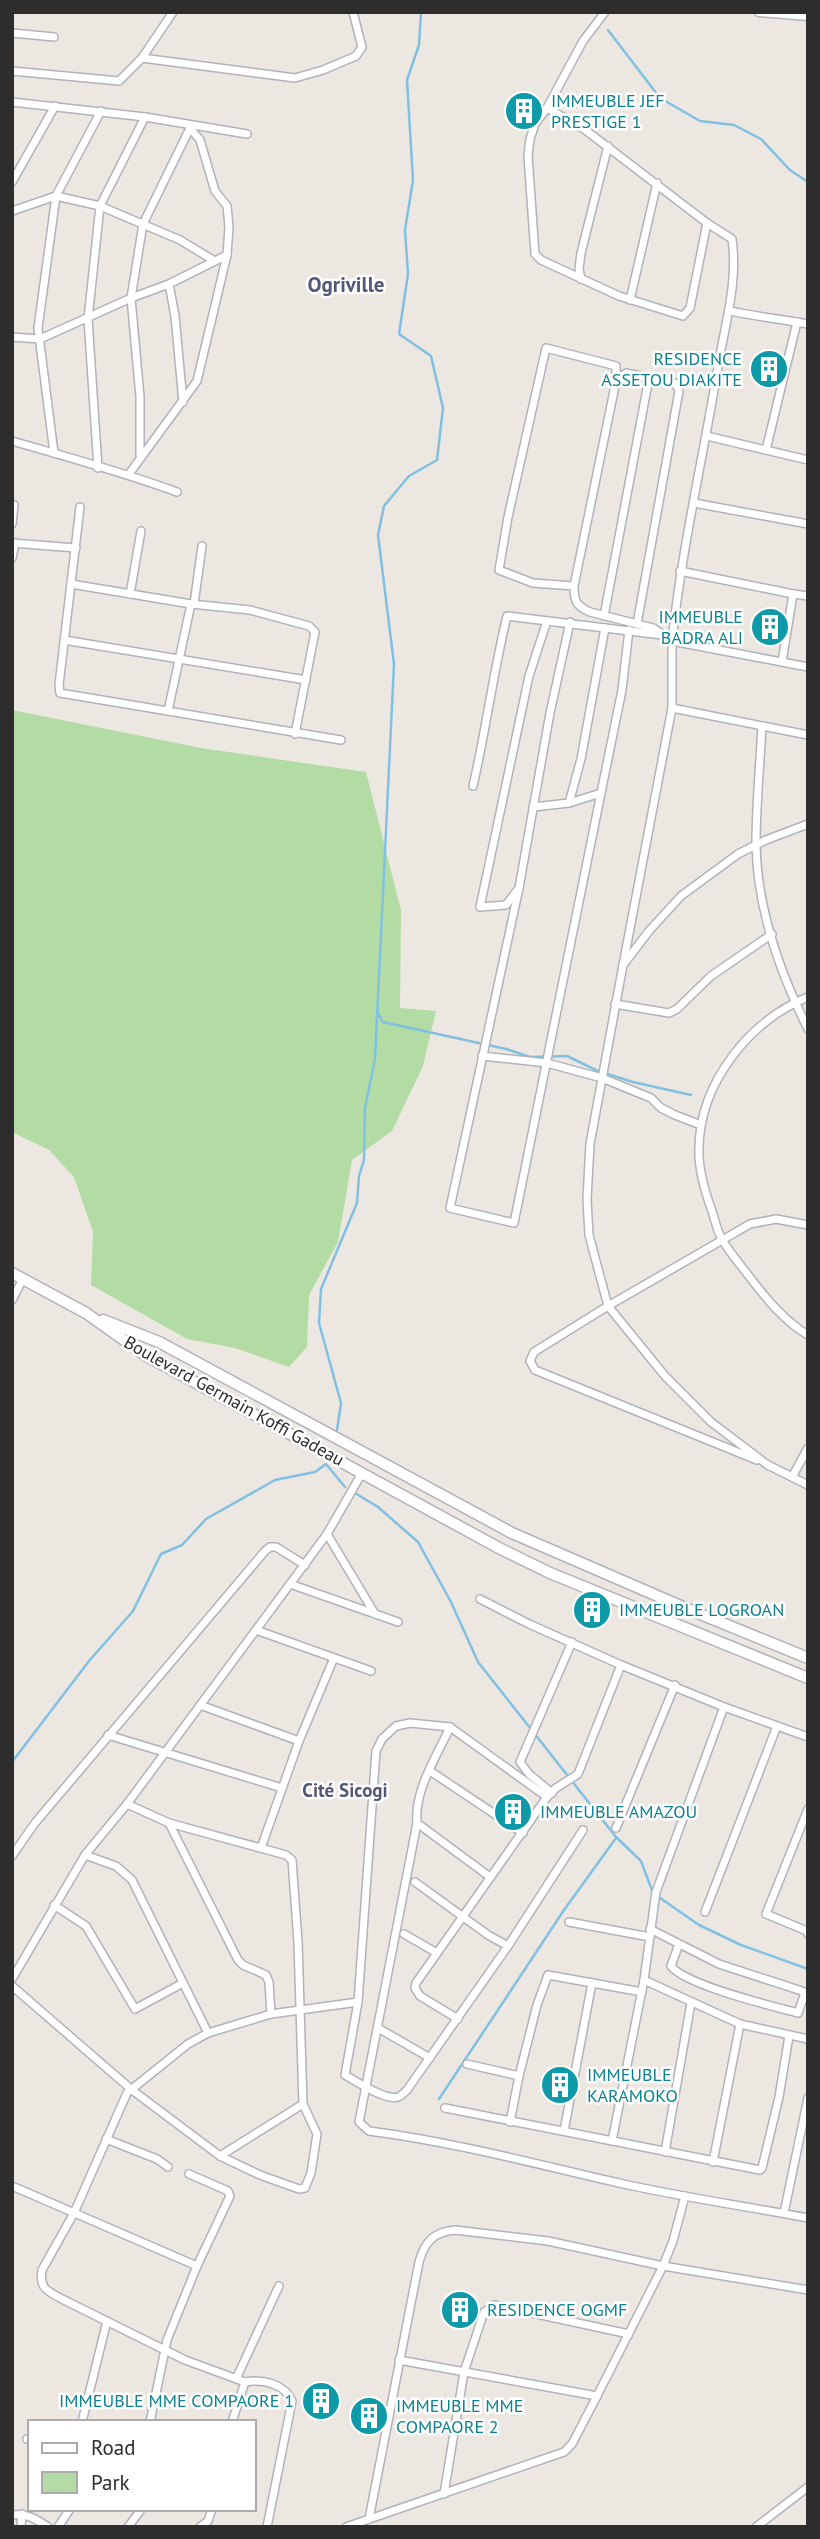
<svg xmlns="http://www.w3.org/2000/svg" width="820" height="2539" font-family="'PT Sans',sans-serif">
<rect width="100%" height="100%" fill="#ece8e1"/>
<!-- green -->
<path fill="#b3dca4" d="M12,710L201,748L366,772L401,910L400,1008L436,1011L423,1066L392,1131L352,1160L338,1242L309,1295L307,1347L289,1367L235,1348L187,1339L91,1285L93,1232L74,1177L49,1150L12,1132Z"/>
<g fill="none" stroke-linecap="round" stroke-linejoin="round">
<!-- stream -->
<g stroke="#81c0e2" stroke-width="2.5">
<path d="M608,30L660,98L700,121L734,125L761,139L790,170L808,182"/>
<path d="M378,1013L383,1022L506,1049L530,1057L567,1056L598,1071L633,1082L691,1095"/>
<path d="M337,1430L341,1403L319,1323L321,1289L357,1203L359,1176L364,1160L365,1108L375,1059L394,664L378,535L384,506L409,476L437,460L443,408L431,356L399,334L408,274L405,230L413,180L407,80L419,45L421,12"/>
<path d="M355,1493L378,1507L418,1542L451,1602L478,1662L616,1837L641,1861L653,1893L699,1925L741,1945L808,1969"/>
<path d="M12,1762L89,1661L133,1611L161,1554L182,1545L206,1519L275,1480L315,1472L326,1464L345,1487"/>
<path d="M439,2099L564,1910L616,1838"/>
</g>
<defs>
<g id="minor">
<path d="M605,12L583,41L547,108L535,124L530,139L528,156L535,254L541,260L619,296L683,316L690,308L707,223"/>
<path d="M12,33L54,37"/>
<path d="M142,58L295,78L323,70L349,59L356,56L362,47L353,12"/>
<path d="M12,71L119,81L142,58L173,12"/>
<path d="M12,102L145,117L247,134"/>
<path d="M547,108L584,129L707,223L732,239C738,281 726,320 719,361C704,454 682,546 672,641L808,667"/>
<path d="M12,182L55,106"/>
<path d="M12,211L56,196L100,206L180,240L213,260"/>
<path d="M581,279L579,269L581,253L608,146"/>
<path d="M169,284L175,316L183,402"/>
<path d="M630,300L657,183"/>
<path d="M731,311C757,317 782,319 808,324"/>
<path d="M12,337L40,339L131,298L169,284L227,255"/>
<path d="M617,381L626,373L675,383L679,391L637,624"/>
<path d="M707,436L808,460"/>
<path d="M12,441C67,457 123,472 177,492"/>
<path d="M766,450L797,322"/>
<path d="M54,453L38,328L56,196L101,111"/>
<path d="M140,455V397L131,298L143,224L191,126"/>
<path d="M98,468L88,319L100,206L145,117"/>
<path d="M129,474L197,381L227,255L229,227L227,206L215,191L200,140L190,128"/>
<path d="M694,503L808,524"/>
<path d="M80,507L59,685L60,693L341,740"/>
<path d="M12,524L14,505"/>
<path d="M12,543L76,548"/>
<path d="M12,558L15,543"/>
<path d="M680,571L793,594L782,662"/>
<path d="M71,584L191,604L250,610L309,626L315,632L295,734"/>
<path d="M574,586L533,583L499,570L508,517L546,348L616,366V381L574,586C574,601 576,606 590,612L653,628L672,641V708L623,965"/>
<path d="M130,594L141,531"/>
<path d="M793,594L808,596"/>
<path d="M194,604L202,546"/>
<path d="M604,616L649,378"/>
<path d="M547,621L529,676L480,907L506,905L519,888L550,713L570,622"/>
<path d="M64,640L306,680"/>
<path d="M672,708L808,735"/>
<path d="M168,711L191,604"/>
<path d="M762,726C760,765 756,805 756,844C757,907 780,973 808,1029"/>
<path d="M473,786C486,730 493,673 507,616L662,635"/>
<path d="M569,803L601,793L622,690L629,630"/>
<path d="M533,807L569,803L581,759L605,628"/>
<path d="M519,888L450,1208L514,1223L601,793"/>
<path d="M808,997C749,1021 700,1083 699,1148C698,1169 705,1192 712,1211C715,1220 717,1232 723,1241C730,1253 740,1264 748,1275C764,1296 785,1322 808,1335"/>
<path d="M615,1004L669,1013L677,1009L711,976L772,934"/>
<path d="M482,1056L547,1063L602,1078L651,1098L661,1108L675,1115L701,1125"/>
<path d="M12,1300L23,1279"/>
<path d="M757,1460L535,1370L530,1361L534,1352L608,1306L750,1224L776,1219L808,1225"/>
<path d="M768,1465L808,1485"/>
<path d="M769,1466L711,1422L665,1376L608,1306L589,1235L587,1199L590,1144L623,965L649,931L681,896L738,854L766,840L808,824"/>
<path d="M792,1477L808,1448"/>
<path d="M327,1534L375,1614"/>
<path d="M290,1584L398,1622"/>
<path d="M480,1599L529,1624L621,1665L724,1707L808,1737"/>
<path d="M256,1630L371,1671"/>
<path d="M200,1705L299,1741"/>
<path d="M450,1727C437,1756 414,1790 417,1823L490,1877"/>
<path d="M108,1735L282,1788"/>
<path d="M430,1771L523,1833"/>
<path d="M552,1793L529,1774L520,1762L572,1642"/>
<path d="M547,1797L450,1727L410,1723L396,1726L382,1739L376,1751L358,2002L345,2075C356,2081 385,2101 398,2097C401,2096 404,2093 407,2090L508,1946L583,1830"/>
<path d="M808,1809L766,1914L807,1931L808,1934"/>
<path d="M169,1823L238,1960L243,1965L266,1975L269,1982L271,2014"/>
<path d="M417,1823L359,2122L369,2131C454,2142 536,2164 619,2183C681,2197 745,2206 808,2218"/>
<path d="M616,1828L675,1685"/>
<path d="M261,1848L299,1741L334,1658"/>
<path d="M85,1855L116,1866L132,1880L208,2033"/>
<path d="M12,1856L35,1823L265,1551L270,1547H276L305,1565"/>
<path d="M415,1882L488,1935L508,1946"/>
<path d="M54,1905L86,1926L135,2009L183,1983"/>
<path d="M705,1912L777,1726"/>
<path d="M569,1922L650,1937"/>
<path d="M650,1929L719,1964L802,1991L805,1993L798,2013C772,2006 685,1985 671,1966L679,1944"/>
<path d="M404,1934L437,1953"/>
<path d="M12,1979L85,1855L127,1804L327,1534L362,1473"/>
<path d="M644,1980L740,2024L808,2039"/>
<path d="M12,1986L132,2090L220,2156L260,2175L299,2189L305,2188L311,2173L317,2134L303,2104L298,1942L292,1860L286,1855L169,1823L127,1804"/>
<path d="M458,2019L420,1996L415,1988L416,1983L547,1797L556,1788L578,1774L621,1665"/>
<path d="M378,2028L430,2058"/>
<path d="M467,2064L519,2076"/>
<path d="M445,2108L760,2170L762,2168L779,2097L789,2036"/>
<path d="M510,2122L519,2076L537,2005L548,1975L642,1992"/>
<path d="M564,2131L592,1983"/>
<path d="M106,2139L157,2159L168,2167"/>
<path d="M612,2141L644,1980L656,1892L724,1707"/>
<path d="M665,2152L691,2003"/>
<path d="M220,2156L303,2104"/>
<path d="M713,2162L740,2024"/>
<path d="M189,2174L228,2191L230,2196L197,2266"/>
<path d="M12,2186L197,2266L167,2340L150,2422"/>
<path d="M784,2213L808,2098"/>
<path d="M399,2360L597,2396"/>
<path d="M236,2379L279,2286"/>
<path d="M82,2422L107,2321"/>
<path d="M232,2422L245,2382"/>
<path d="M27,2439L30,2440"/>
<path d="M444,2494L464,2372L484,2312L494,2305L629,2334"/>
<path d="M12,2515C27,2513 36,2519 48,2527"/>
<path d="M369,2519L419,2262C425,2241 434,2232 455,2230L548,2241L663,2266L808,2290"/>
<path d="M21,2527L22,2514"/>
<path d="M58,2527L70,2509"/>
<path d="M128,2527L140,2511"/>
<path d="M200,2527L208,2521L212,2509"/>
<path d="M267,2527L292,2401C284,2383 262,2379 245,2382L185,2360L62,2299C47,2291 39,2288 42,2270L74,2213L127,2093L188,2044L208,2033L271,2014L358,2002"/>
<path d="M346,2527L564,2452L572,2444L597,2396L663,2266L673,2241L685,2196"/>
<path d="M756,2527L808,2487"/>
</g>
<path id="tertiary" d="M759,12L808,16"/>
<g id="secondary">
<path d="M12,1273L86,1313L145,1355L499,1548L550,1573L808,1678"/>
<path d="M103,1320L159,1342L512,1533L683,1607L808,1658"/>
</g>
</defs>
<!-- minor casing -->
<use href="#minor" stroke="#b1b2bb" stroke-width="10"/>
<!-- tertiary casing -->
<use href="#tertiary" stroke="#b1b2bb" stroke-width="11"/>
<!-- secondary casing -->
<use href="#secondary" stroke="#b1b2bb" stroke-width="13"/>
<!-- minor -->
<use href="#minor" stroke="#fff" stroke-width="7"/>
<!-- tertiary -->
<use href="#tertiary" stroke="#fff" stroke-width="8"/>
<!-- secondary -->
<use href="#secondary" stroke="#fff" stroke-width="10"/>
</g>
<!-- icons -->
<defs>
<symbol id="building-disc" viewBox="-11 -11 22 22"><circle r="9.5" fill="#0f9aa8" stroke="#fff"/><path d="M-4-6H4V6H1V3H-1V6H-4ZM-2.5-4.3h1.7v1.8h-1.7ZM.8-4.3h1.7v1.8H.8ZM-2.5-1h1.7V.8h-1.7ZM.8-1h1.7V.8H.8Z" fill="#fff"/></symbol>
</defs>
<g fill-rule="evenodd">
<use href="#building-disc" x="502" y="89" width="44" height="44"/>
<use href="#building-disc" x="747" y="347" width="44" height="44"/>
<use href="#building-disc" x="748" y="605" width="44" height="44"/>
<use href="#building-disc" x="570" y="1588" width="44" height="44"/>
<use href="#building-disc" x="491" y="1790" width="44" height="44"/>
<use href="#building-disc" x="538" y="2063" width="44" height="44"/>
<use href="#building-disc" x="438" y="2288" width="44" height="44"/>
<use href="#building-disc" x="299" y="2379" width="44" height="44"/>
<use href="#building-disc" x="347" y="2394" width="44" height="44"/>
</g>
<g text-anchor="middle" stroke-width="5" stroke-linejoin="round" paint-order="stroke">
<!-- culture labels -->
<g font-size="18" fill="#0d838f" stroke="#fff" text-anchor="start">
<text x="551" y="107">IMMEUBLE JEF<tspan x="551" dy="21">PRESTIGE 1</tspan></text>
<text x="742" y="365" text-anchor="end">RESIDENCE<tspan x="742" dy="21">ASSETOU DIAKITE</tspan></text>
<text x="743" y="623" text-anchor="end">IMMEUBLE<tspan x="743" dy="21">BADRA ALI</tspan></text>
<text x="619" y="1616">IMMEUBLE LOGROAN</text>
<text x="540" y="1818">IMMEUBLE AMAZOU</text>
<text x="587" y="2081">IMMEUBLE<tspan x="587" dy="21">KARAMOKO</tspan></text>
<text x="487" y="2316">RESIDENCE OGMF</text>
<text x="294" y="2407" text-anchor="end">IMMEUBLE MME COMPAORE 1</text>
<text x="396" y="2412">IMMEUBLE MME<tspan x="396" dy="21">COMPAORE 2</tspan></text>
</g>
<!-- street labels -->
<g font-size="18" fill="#2d2d2d" stroke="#fff">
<text transform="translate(234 1401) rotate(29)" y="6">Boulevard Germain Koffi Gadeau</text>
</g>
<!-- neighbourhood labels -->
<g font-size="19" font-weight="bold" fill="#525679" stroke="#fff">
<text x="345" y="1797">Cité Sicogi</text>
</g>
<!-- quarter labels -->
<g font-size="21" font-weight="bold" fill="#525679" stroke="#fff">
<text x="346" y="292">Ogriville</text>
</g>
</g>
<!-- border -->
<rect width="820" height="2539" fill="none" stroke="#2d2d2d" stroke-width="28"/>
<!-- legend -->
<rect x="28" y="2420" width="228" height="91" fill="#ffffff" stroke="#ababab" stroke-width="2"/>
<rect x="42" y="2443" width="35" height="10" fill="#ffffff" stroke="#ababab" stroke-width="2"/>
<text x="91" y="2455" font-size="21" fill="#2d2d2d">Road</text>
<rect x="42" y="2472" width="35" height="21" fill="#b3dca4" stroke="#ababab" stroke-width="2"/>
<text x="91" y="2490" font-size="21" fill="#2d2d2d">Park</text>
</svg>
